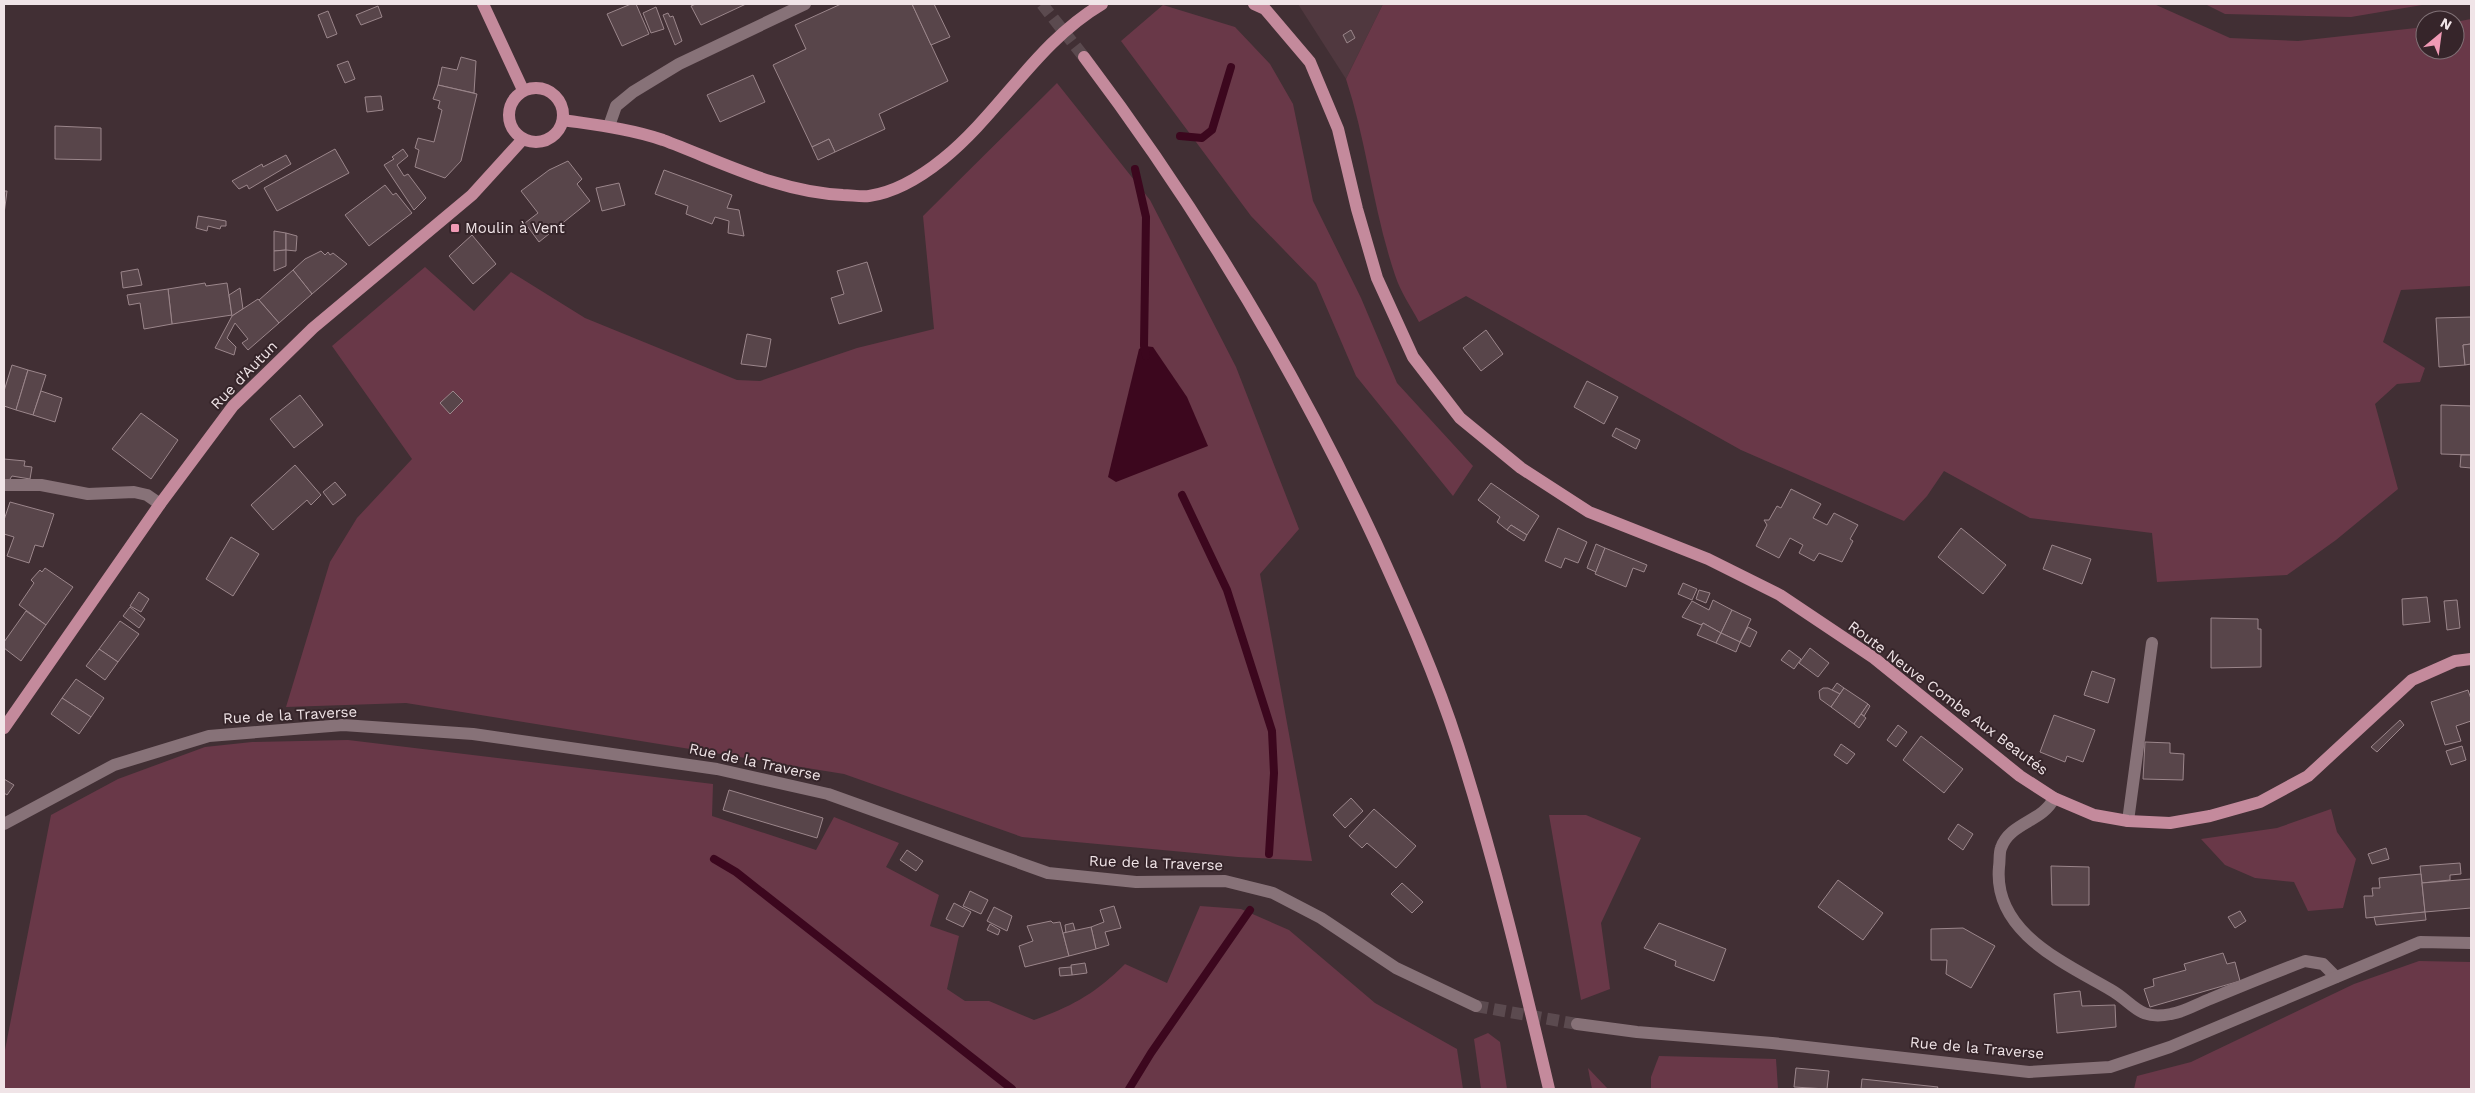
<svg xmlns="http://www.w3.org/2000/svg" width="2475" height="1093" font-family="'Work Sans',sans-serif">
<rect width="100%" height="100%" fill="#412f34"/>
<!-- built -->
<path fill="#50383f" d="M1298,4H1383L1346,79Z"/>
<!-- green -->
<g fill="#693848">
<path d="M1383,4H2154L2230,38L2298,41L2425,27V50H2455V22L2471,19V286L2401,290L2383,342L2425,368L2420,382L2397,384L2375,404L2398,489L2336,540L2287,575L2157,582L2152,533L2030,518L1944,471L1927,496L1904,521L1741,450L1466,296L1419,322C1411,307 1400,291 1395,275C1373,210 1367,143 1346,79Z"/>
<path d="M2205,4H2428L2351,17L2225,14Z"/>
<path d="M1163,5L1235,27L1270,64L1293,104L1313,201L1361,298L1397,383L1473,466L1453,496L1356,376L1316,283L1251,216L1121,41Z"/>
<path d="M1057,83L1150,200L1236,367L1299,529L1260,574L1312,861L1238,857L1022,837L844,774L406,703L286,707L330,562L357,518L412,459L332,346L425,267L474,311L511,272L585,318L737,380L760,381L857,348L934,329L923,216Z"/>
<path d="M348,740L713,784L712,816L816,850L834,817L899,843L886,867L939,895L930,926L959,936L947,989L965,1001H989L1034,1020C1073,1006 1096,993 1125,964L1167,983L1200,906L1241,909L1289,930L1375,1003L1457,1049L1463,1089H4V1055L51,815L118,779L205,747L252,742Z"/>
<path d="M2331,809L2337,832L2356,859L2343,908L2308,911L2294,882L2255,878L2225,865L2201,839L2277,828Z"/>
<path d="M1549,815H1586L1641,838L1601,923L1610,989L1581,1000Z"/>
<path d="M2419,961L2471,962V1089H2134L2137,1076L2191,1062L2354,984Z"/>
<path d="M1488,1033L1500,1042L1507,1089H1481L1474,1039Z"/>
<path d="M1659,1056L1776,1059L1778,1089H1651V1077Z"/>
<path d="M1588,1068L1608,1089H1592Z"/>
</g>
<!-- water -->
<path fill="#3c071e" d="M1144,346L1153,347L1187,397L1208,446L1116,482L1108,477L1139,349Z"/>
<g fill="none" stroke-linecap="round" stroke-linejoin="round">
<!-- stream -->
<g stroke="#3c071e" stroke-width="8">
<path d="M1180,136L1202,138L1212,130L1231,67"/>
<path d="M1135,169L1146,217L1144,346L1146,356"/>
<path d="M1182,495L1227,590L1272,731L1274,773L1269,854"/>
<path d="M714,859L736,872L1012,1089"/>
<path d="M1129,1089L1151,1053L1250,910"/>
</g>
</g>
<!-- building -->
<g fill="#58454a" stroke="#9b868b">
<path d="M631,4H636L649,34L622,46L607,14Z"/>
<path d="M696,4H746L701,25L691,6Z"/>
<path d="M841,4H912L948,81L879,114L885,129L835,152L829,139L812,147L773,65L806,49L795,25Z"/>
<path d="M912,4H934L950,37L931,45Z"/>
<path d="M378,6L382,17L361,25L356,15Z"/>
<path d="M656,7L664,29L651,33L643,13Z"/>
<path d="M328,11L337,34L327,38L318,15Z"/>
<path d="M668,13L670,17L673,16L682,41L675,45L663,15Z"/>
<path d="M1351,30L1355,38L1347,43L1343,35Z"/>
<path d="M461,57L476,61L474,93L438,85L442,67L457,70Z"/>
<path d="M348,61L355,79L345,83L337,65Z"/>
<path d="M753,75L765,102L720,122L707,95Z"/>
<path d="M438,85L477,94L461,161L445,178L415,167L419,150L415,148L418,138L434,142L442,110L438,108L440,101L433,99Z"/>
<path d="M381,96L383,110L367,112L365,97Z"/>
<path d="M55,126L101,128V160L55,159Z"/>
<path d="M829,139L835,152L818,160L812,147Z"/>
<path d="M335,149L349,173L277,211L264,188Z"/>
<path d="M403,149L408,156L397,165L404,176L408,174L426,198L414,210L384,165L394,159L392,157Z"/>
<path d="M286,155L291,164L249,189L247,185L239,189L232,181L262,164L263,167Z"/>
<path d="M568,161L582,179L577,184L590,201L539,242L525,223L538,213L521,191L549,170Z"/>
<path d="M664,170L732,195L727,208L739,210L744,236L728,233L729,221L715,217L712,224L686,214L688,206L655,194Z"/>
<path d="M619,183L625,205L602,211L596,188Z"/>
<path d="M385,185L393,195L396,193L412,213L369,246L345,215Z"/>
<path d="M4,191H7L4,214Z"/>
<path d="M198,216L226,221V226H221L220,229L208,226L207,231L196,228Z"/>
<path d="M274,231L286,233V250L274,251Z"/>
<path d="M286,233L297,236L296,251L286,250Z"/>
<path d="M472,235L496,264L473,284L449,256Z"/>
<path d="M286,250V266L274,271V251Z"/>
<path d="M321,251L325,255L328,252L330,255L333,253L347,264L312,294L293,270L305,259Z"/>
<path d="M867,262L882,311L839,324L831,298L844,294L837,271Z"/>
<path d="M138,269L142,285L123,288L121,272Z"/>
<path d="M293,270L312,294L279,323L259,300Z"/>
<path d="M205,283L206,286L227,283L232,315L172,324L168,289Z"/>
<path d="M240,288L243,309L232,316L229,295Z"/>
<path d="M168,289L172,324L144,329L140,303L129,305L127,295Z"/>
<path d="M258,299L279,323L248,350L242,343L248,339L235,323L227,338L236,347L234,355L215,348L232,316Z"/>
<path d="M2471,317V344L2463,345L2465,365L2439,367L2436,318Z"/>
<path d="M1486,330L1503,354L1481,371L1463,348Z"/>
<path d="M747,334L771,339L766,367L741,364Z"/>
<path d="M2471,344V364L2465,365L2463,345Z"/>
<path d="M12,365L28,370L16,410L4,406V391Z"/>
<path d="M28,370L46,375L33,415L16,410Z"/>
<path d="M1587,381L1618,397L1604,424L1574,407Z"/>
<path d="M41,391L62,398L55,422L33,415Z"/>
<path d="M453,391L463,401L450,414L440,403Z"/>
<path d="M300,395L323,425L294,448L270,419Z"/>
<path d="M2441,405L2471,406V455L2441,454Z"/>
<path d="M141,413L178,440L151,479L112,449Z"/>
<path d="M1616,428L1640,440L1636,449L1612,436Z"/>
<path d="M2461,455H2471V468L2460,467Z"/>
<path d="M4,459L25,461L24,466L32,467L30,479L12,476L8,482L4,481Z"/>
<path d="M295,465L321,495L311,505L307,500L273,530L251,505Z"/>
<path d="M335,482L346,495L333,505L323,492Z"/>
<path d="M1491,483L1539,516L1527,535L1511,525L1507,530L1497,522L1500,517L1478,500Z"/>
<path d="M1791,489L1821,504L1813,518L1827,525L1834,513L1858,525L1850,539L1853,541L1842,562L1819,553L1814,561L1799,553L1803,545L1790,538L1779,558L1756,546L1767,525L1764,520H1769L1777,506L1781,508Z"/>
<path d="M10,502L54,514L43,547L35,545L29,563L7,556L14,537L4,534V520Z"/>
<path d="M1511,525L1527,535L1524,541L1507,530Z"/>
<path d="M1558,528L1587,542L1578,563L1565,558L1561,568L1545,561Z"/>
<path d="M1961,528L2006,565L1983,594L1938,557Z"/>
<path d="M231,537L259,554L233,596L206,579Z"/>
<path d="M1596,544L1605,548L1596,572L1587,568Z"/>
<path d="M2052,545L2091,559L2082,584L2043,569Z"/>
<path d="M1605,548L1647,565L1644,572L1633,568L1626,587L1595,574Z"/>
<path d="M45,568L73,587L46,625L19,605L34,583L31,580L40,570L42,572Z"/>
<path d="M1683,583L1697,589L1692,600L1678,594Z"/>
<path d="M1699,590L1710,593L1706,603L1696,599Z"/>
<path d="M139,592L149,599L141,612L130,606Z"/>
<path d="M2427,597L2430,622L2403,625L2402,599Z"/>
<path d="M1713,600L1732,610L1721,633L1703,623L1701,625L1682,617L1692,601L1709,610Z"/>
<path d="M2457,600L2460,628L2447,630L2444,601Z"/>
<path d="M130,607L145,619L139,628L123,616Z"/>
<path d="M1732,610L1751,619L1740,642L1721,633Z"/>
<path d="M26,611L46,625L21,661L4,648V642Z"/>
<path d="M2211,618L2258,619V629H2261V667L2211,668Z"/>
<path d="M120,621L139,634L118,662L99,649Z"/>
<path d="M1703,623L1721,633L1716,643L1697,635Z"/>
<path d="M1748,627L1757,632L1750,647L1740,642Z"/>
<path d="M1721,633L1740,642L1736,652L1716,643Z"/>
<path d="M1810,648L1829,663L1818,677L1799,663Z"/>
<path d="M99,649L118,662L105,680L86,666Z"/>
<path d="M1789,650L1801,659L1794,669L1781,660Z"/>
<path d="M2092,671L2115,679L2108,703L2084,695Z"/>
<path d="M76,679L104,698L91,717L62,698Z"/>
<path d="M1837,683L1844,688L1840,694L1832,690Z"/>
<path d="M1823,688H1828L1840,694L1831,707L1820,699L1819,691Z"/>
<path d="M1844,688L1868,704L1854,724L1831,707Z"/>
<path d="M2468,690L2471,699V721L2456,726L2461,741L2445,745L2431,702Z"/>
<path d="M62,698L91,717L79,734L51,714Z"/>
<path d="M1868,704L1870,706L1864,716L1861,714Z"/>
<path d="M1861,714L1866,718L1859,728L1854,724Z"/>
<path d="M2054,715L2095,730L2083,762L2067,756L2065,762L2040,752Z"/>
<path d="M2400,720L2404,725L2377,752L2371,747Z"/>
<path d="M1898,725L1907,732L1896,747L1887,740Z"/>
<path d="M1921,736L1963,769L1944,793L1903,760Z"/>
<path d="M2145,742L2170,743V753L2184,754L2183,780L2143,779Z"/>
<path d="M1841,744L1855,754L1847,764L1834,755Z"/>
<path d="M2462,746L2466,760L2451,765L2446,751Z"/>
<path d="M4,779L14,785L7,795L4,793Z"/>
<path d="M729,790L823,818L817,838L723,810Z"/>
<path d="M1351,798L1363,811L1345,828L1333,815Z"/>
<path d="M1374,809L1416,846L1396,868L1367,843L1362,848L1349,836Z"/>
<path d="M1958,824L1973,834L1963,850L1948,839Z"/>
<path d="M2386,848L2389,859L2372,864L2368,854Z"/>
<path d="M907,850L923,861L916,871L900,860Z"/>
<path d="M2460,863L2461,874L2450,875V880L2422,883L2420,866Z"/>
<path d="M2051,866L2089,867V905H2052Z"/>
<path d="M2421,874L2425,912L2366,918L2364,896H2373L2372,888H2380L2379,878Z"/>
<path d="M2471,879V908L2425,912L2422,883Z"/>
<path d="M1838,880L1883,913L1863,940L1818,907Z"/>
<path d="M1402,883L1423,902L1412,913L1391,894Z"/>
<path d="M970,891L988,900L981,914L963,906Z"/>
<path d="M954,903L971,912L963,927L946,919Z"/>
<path d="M1114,906L1121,928L1105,932L1109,945L1096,949L1091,927L1104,922L1100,910Z"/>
<path d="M994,907L1012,916L1007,931L987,921Z"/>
<path d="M2240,911L2246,921L2235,928L2228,917Z"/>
<path d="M2425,912L2426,920L2376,925L2374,917Z"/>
<path d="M1051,921L1053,923L1060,922L1069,956L1025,967L1019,946L1033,941L1027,926Z"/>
<path d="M1073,923L1075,930L1066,933L1065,925Z"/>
<path d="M1659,923L1726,949L1714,981L1675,966L1676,961L1644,948Z"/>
<path d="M990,924L1000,930L998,935L987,930Z"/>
<path d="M1091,927L1096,949L1069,956L1063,933Z"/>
<path d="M1963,928L1995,946L1971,988L1946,974L1947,960H1931V929Z"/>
<path d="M2223,953L2227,964L2235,962L2240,981L2150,1007L2144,989L2154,986L2153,979L2186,970L2184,964Z"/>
<path d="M1085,963L1087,973L1072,975L1071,965Z"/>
<path d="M1071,967L1072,975L1060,976L1059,968Z"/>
<path d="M2080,991L2082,1006L2115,1005L2116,1027L2057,1033L2054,994Z"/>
<path d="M1796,1068L1829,1071L1827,1089L1794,1087Z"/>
<path d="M1862,1079L1938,1087L1937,1089H1861Z"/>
</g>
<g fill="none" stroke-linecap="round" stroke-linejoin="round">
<!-- minor-tunnel -->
<path stroke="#5b4a4f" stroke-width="12" stroke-dasharray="12 6" stroke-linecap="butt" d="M1476,1006L1577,1024"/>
<!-- major-tunnel -->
<path stroke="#5b4a4f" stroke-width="12" stroke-dasharray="12 6" stroke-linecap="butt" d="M1042,4L1084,57"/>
<!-- minor -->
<g stroke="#877278" stroke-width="12">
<path d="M609,126L616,106L633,92L679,64L805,4"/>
<path d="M4,485H41L88,494L134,492L147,495L160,504"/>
<path d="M2054,798C2043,822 2010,822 2001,848C1999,853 2000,861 1999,867C1993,932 2063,962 2111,990C2134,1003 2138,1021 2171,1014C2184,1012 2197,1004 2210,999C2241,986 2273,973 2305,961L2323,964L2336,977"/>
<path d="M2128,821L2152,643"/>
<path d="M4,824L114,765L209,736L343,725L473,734L717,769L828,794L1048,873L1136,882L1225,881L1273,893L1321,918L1396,968L1476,1006"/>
<path d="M1577,1024L1637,1032L1772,1043L2029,1072L2110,1067L2170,1047L2420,942L2471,943"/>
</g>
<!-- major -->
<g stroke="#c48a9c" stroke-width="12">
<path d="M483,4L523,90"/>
<path d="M1254,4L1265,9L1310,62L1338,129L1357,209L1377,278L1413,357L1460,418L1521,468L1589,512L1708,559L1780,595L1874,658L2020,776L2054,798L2094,815L2128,821L2170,823L2210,816L2260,802L2308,776L2412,680L2455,661L2471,659"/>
<path d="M1084,57C1198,208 1296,371 1376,543C1406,609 1436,676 1458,745C1494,858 1522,974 1549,1089"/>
<circle cx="536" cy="115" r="27"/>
<path d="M563,120C596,125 631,129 663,140C722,162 778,192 843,195C851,195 861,197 869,196C897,192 922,176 943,159C1001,112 1036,43 1102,4"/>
<path d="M4,728L160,504L233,406L313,328L472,195L523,139"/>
</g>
</g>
<!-- markers -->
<rect fill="#f09ab5" stroke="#36252a" stroke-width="2" x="450" y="223" width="10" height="10" rx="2.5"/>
<g text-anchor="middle" stroke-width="4" stroke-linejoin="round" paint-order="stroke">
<!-- poi labels -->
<g font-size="15" fill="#f0e4e7" stroke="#36252a" text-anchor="start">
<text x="465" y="233">Moulin à Vent</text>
</g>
<!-- street labels -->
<g font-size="15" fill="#f0e4e7" stroke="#36252a">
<text transform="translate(244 375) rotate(-46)" y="5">Rue d'Autun</text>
<text transform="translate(1948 698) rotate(37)" y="5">Route Neuve Combe Aux Beautés</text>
<text transform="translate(290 715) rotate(-3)" y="5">Rue de la Traverse</text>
<text transform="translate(755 762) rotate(12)" y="5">Rue de la Traverse</text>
<text transform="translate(1156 863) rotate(2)" y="5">Rue de la Traverse</text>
<text transform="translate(1977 1048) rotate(5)" y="5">Rue de la Traverse</text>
</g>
</g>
<!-- border -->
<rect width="2475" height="1093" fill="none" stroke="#f0e4e7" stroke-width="10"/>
<!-- north arrow -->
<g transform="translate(2440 35) rotate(29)"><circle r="24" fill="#36252a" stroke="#807176"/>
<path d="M0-4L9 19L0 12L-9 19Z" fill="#f09ab5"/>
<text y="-8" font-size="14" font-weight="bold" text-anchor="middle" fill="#f0e4e7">N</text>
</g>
</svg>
